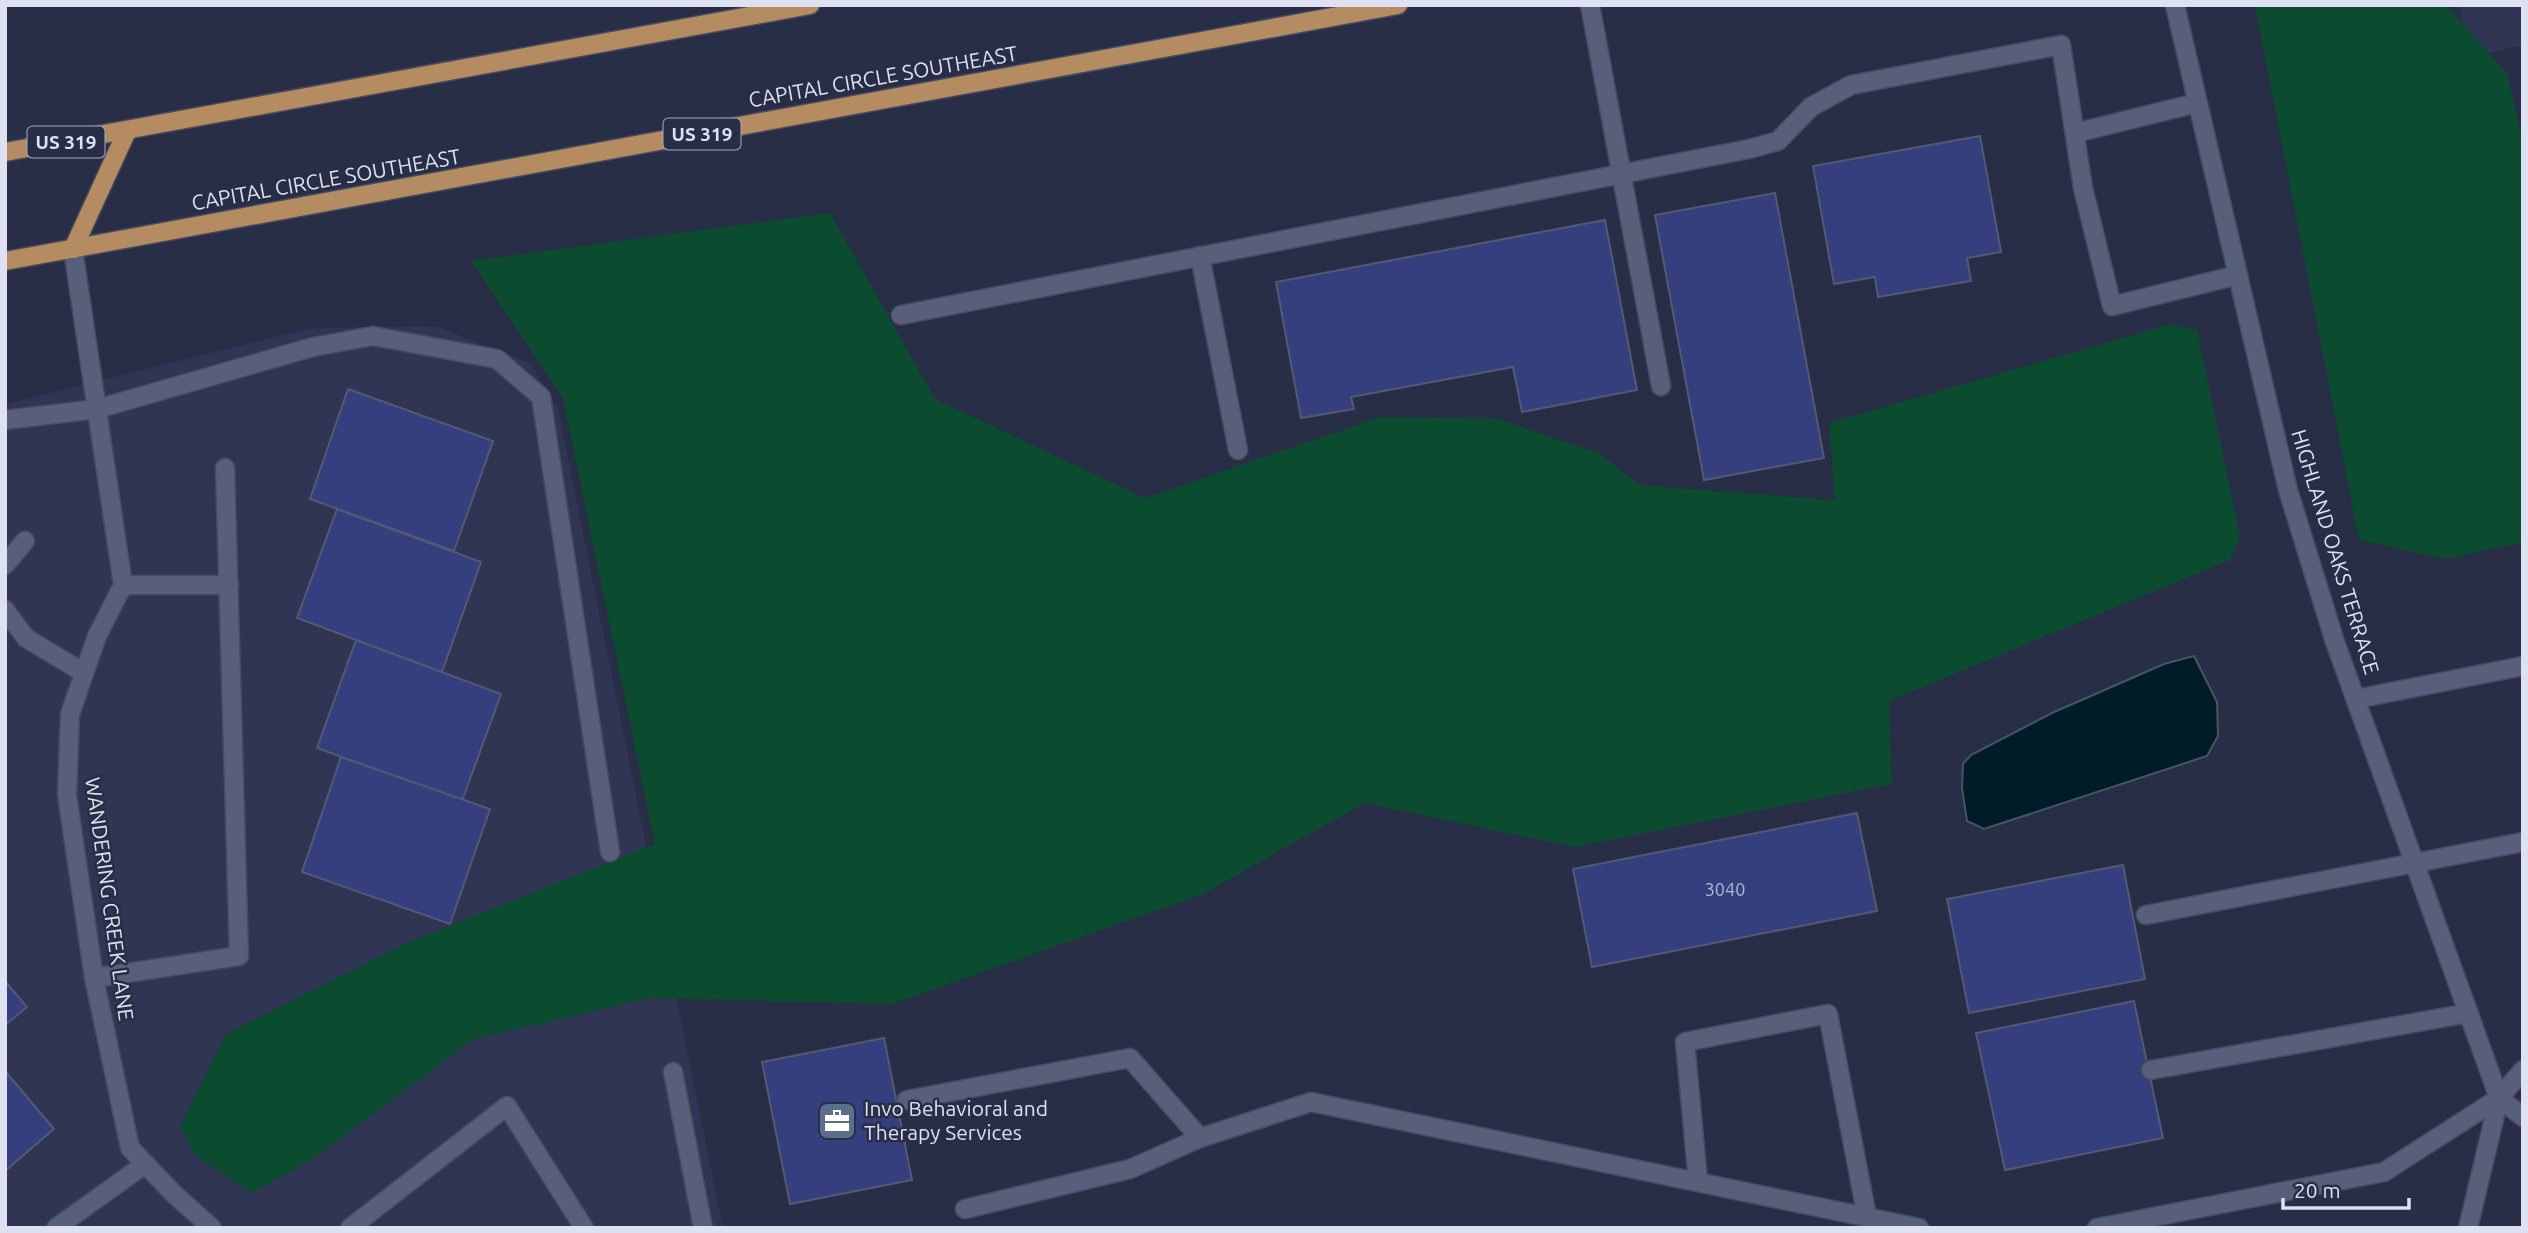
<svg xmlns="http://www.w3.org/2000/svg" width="2528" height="1233" font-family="Ubuntu,sans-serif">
<rect width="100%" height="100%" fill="#282e46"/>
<!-- built -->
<g fill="#2f3553">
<path d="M2459,5H2523V56L2520,46L2470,57Z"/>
<path d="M436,326L530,363L558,408L723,1228H5V404L312,328Z"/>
</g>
<!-- green -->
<g fill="#0b4b30">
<path d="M2255,5H2446L2507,74L2523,142V542L2446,559L2359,540Z"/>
<path d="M830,213L935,399L1145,498L1380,417L1499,419L1600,454L1639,485L1835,500L1829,423L2171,324L2197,330L2240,536L2230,560L1889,701L1892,784L1574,847L1365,803L1203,894L892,1004L651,998L474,1039L311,1160L251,1193L196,1156L180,1126L226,1034L402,945L655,844L563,398L471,261Z"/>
</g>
<!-- water -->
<path fill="#001c28" stroke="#425764" stroke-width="2" d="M2194,656L2217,702L2218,736L2207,756L1984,829L1967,821L1962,788L1963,764L1971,755L2052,713L2164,664Z"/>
<!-- building -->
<g fill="#353f7e" stroke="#525973" stroke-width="2">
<path d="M1980,136L2001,252L1967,258L1971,281L1878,297L1875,277L1834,284L1813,166Z"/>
<path d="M1775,193L1824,458L1704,480L1655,215Z"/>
<path d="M1605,220L1637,390L1522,412L1513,367L1351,397L1354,409L1301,418L1276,282Z"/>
<path d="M348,389L493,441L454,551L310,499Z"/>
<path d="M337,509L481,562L442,672L297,618Z"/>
<path d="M356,640L501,694L462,801L317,748Z"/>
<path d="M341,757L490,809L450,924L302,872Z"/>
<path d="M1857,813L1877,911L1592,967L1573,869Z"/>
<path d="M2123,865L2145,979L1969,1013L1947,899Z"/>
<path d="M5,981L27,1007L5,1025Z"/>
<path d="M2134,1001L2163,1138L2005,1170L1976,1033Z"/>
<path d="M884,1038L912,1180L790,1204L762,1062Z"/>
<path d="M5,1071L54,1129L5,1171Z"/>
</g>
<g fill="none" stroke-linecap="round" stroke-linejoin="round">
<defs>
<g id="service">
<path d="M1590,5L1661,386"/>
<path d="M2075,133L2197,103"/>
<path d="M73,249L123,585L97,636L70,714L67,795L94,978L130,1148L175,1195L212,1228"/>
<path d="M1200,256L1238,450"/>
<path d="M901,315L1749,149L1778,141L1811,107L1851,85L2061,45L2083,188L2112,306L2238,275"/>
<path d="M5,420L97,409L313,347L373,336L497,359L541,397L610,852"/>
<path d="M5,565L25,541"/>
<path d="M123,585H229"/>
<path d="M5,610L26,638L84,673"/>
<path d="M2356,699L2523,666"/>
<path d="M2146,915L2523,842"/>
<path d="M94,978L239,956L225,468"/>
<path d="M2151,1070L2469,1013"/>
<path d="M673,1072L703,1228"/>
<path d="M2499,1098L2523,1117"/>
<path d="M907,1100L1130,1058L1200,1138L1130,1169L965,1209"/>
<path d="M1698,1181L1685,1042L1828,1014L1867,1217"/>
<path d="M56,1228L145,1164"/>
<path d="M350,1228L507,1106L584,1228"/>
<path d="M2468,1228L2499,1098L2523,1070"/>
</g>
<g id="minor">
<path d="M1200,1138L1311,1102L1919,1228"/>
<path d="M2097,1228L2384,1172L2499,1098L2335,642L2288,490L2175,5"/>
</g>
<g id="primary">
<path d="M5,152L810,5"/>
<path d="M73,249L127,131"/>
<path d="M5,261L1398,5"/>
</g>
</defs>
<!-- service casing -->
<use href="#service" stroke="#464b5e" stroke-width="21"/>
<!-- minor casing -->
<use href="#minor" stroke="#464b5e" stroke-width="21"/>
<!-- primary casing -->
<use href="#primary" stroke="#464b5e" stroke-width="21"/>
<!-- service -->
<use href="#service" stroke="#585f7a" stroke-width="18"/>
<!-- minor -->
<use href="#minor" stroke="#585f7a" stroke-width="18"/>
<!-- primary -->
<use href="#primary" stroke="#b58b61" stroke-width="18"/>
</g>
<!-- icons -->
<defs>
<symbol id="office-square" viewBox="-11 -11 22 22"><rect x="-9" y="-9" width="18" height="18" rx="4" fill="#5c6f8a" stroke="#282e46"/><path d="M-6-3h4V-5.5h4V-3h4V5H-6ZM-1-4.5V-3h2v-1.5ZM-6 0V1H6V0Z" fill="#fff"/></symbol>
</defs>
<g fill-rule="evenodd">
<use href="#office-square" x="815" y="1099" width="44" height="44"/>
</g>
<g text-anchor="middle" stroke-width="5" stroke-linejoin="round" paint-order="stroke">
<!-- number labels -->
<g font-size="18" fill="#b3b8d4">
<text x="1725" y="896">3040</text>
</g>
<!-- shield labels -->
<g fill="#282e46" stroke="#a7abbe" stroke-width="2">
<rect x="663.5" y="118.5" width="77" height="31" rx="5"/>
<rect x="27.5" y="126.5" width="77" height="31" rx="5"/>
</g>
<g font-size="19" font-weight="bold" fill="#dde1f1">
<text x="702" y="141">US 319</text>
<text x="66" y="149">US 319</text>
</g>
<!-- street labels -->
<g font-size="21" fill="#dde1f1" stroke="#282e46">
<text transform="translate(883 77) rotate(-10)" y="7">CAPITAL CIRCLE SOUTHEAST</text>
<text transform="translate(326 180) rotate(-10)" y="7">CAPITAL CIRCLE SOUTHEAST</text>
<text transform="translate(2335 552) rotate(73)" y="7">HIGHLAND OAKS TERRACE</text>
<text transform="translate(109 899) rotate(82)" y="7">WANDERING CREEK LANE</text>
</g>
<!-- poi labels -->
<g font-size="21" fill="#dde1f1" stroke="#282e46" text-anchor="start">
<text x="864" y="1116">Invo Behavioral and<tspan x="864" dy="24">Therapy Services</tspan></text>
</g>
</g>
<!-- border -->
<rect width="2528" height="1233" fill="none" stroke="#dde1f1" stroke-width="14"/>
<!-- scale -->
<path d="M2283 1198v10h126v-10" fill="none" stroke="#dde1f1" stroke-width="3.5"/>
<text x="2294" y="1198" font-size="21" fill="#dde1f1" stroke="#282e46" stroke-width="5" paint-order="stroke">20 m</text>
</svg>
